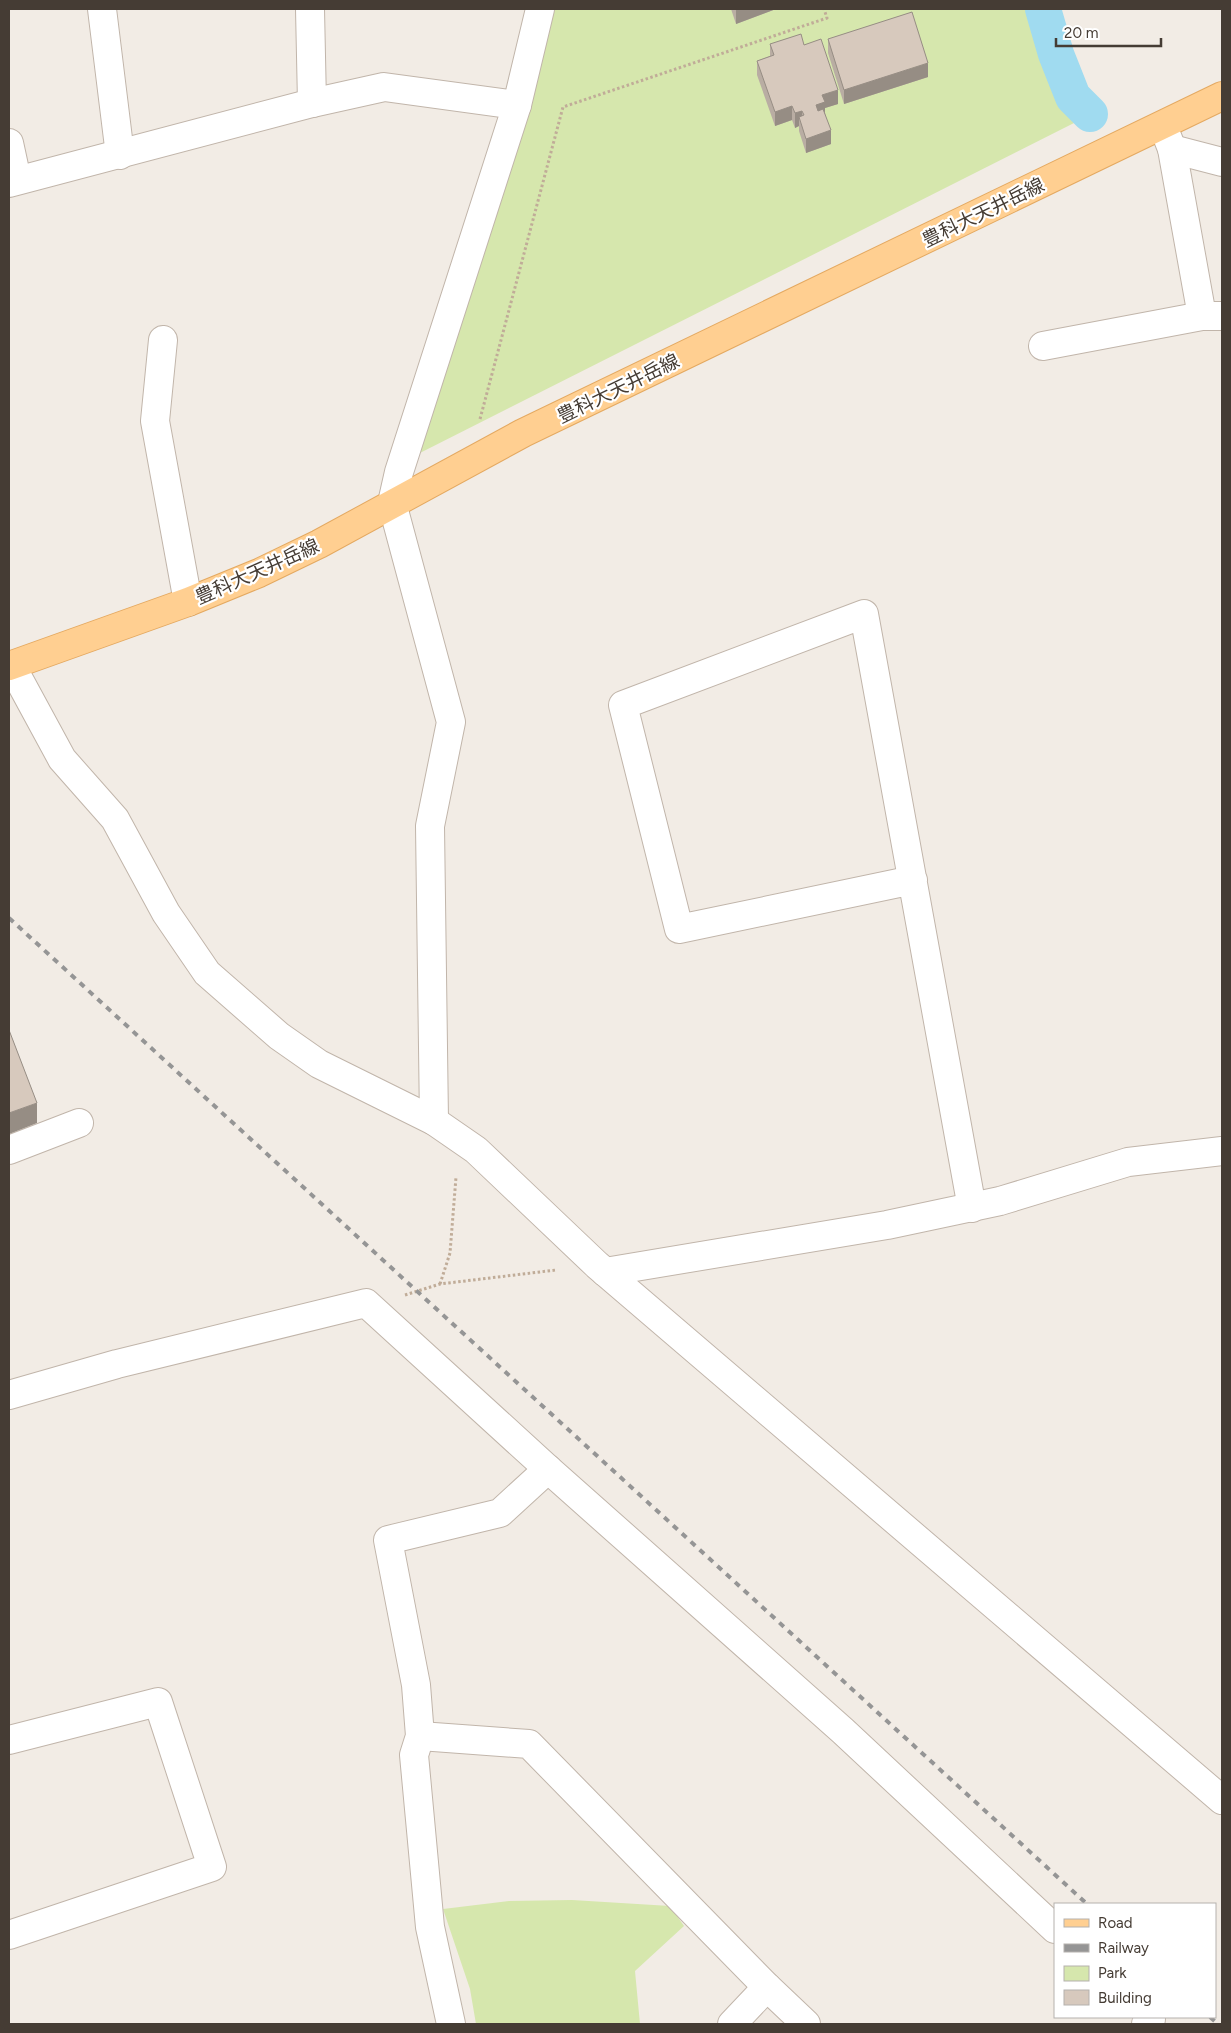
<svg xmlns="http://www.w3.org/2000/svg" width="1231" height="2033" font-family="Figtree,'Noto Sans JP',sans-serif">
<rect width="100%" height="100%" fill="#f2ece5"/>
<!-- green -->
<g fill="#d6e7ad">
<path d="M550,9H1033L1057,86L1076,122L410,458Z"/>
<path d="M572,1900L670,1906L684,1926L635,1971L640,2024H476L470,1989L443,1909L509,1901Z"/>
</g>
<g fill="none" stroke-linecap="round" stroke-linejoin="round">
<!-- canal -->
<path stroke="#a0dbf0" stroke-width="36" d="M1043,9L1056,54L1073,97L1090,114"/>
<defs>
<g id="minor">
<path d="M102,9L120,155"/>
<path d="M310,9L312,103"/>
<path d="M1163,126L1172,149L1202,316"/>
<path d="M9,143L17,180"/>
<path d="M1172,149L1222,162"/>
<path d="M9,183L312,103L384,87L517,105"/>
<path d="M163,340L155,421L188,602"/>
<path d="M1043,346L1202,316H1222"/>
<path d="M11,665L62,759L115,819L166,913L207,973L279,1036L319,1064L434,1121L476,1150L597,1265L1222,1800"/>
<path d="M913,880L679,929L623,705L864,614L972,1208"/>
<path d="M434,1121L430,826L451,722L392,503L399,472L517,105L540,9"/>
<path d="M9,1150L79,1123"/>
<path d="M605,1272L887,1225L1000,1201L1128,1162L1222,1151"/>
<path d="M9,1395L117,1364L366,1303L548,1469L843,1731L1055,1929"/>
<path d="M420,1736L529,1744L767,1987L806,2024"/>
<path d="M9,1740L158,1702L212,1867L9,1935"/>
<path d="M451,2024L430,1927L414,1755L420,1736L416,1685L388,1540L500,1513L548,1469"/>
<path d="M732,2024L767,1987"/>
<path d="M1146,2024L1151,2019L1148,2017"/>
</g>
<path id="major" d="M9,666L188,602L259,573L319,544L523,433L1222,96"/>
</defs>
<!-- minor casing -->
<use href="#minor" stroke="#c1b5aa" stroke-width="30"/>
<!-- major casing -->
<use href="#major" stroke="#e4a961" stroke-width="30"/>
<!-- path -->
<g stroke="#c0ac98" stroke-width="3" stroke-dasharray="2.5 2.5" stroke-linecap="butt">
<path d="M480,419L563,107L827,18L824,9"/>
<path d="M440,1284L450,1253L456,1177"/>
<path d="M405,1295L440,1284L556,1270"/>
</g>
<!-- minor -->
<use href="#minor" stroke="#fff" stroke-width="28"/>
<!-- major -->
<use href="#major" stroke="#ffcf91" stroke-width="28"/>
<!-- rail -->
<g stroke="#959595" stroke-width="4" stroke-dasharray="6 6" stroke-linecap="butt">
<path d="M9,918L1087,1904"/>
<path d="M1210,2017L1218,2024"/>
</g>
</g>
<!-- wall -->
<g fill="#b9ada3">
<path d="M731,9H776L736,24Z"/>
<path d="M828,39L928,77L844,104L828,53Z"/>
<path d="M770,44L804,45L838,104L825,108V113L831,144L806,153L799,131V126L795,128L792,120L775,126L757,75V61L770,56Z"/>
</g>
<!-- shaded-wall -->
<g fill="#968d84">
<path d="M738,9H776L736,24V10Z"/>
<path d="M928,63V77L844,104V90Z"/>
<path d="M838,90V104L825,108V117L816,119V105L822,95Z"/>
<path d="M792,106V120L775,126V112Z"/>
<path d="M802,111V125L799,117V126L795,128V113Z"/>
<path d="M831,130V144L806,153V139Z"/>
<path d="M37,1103V1123L9,1134V1113Z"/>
</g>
<!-- building -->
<g fill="#d7c9bd" stroke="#968d84">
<path d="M912,12L928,63L844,90L828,39Z"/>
<path d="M801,34L804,45L821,39L838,90L822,95L825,102L816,105L818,111L823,109L831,130L806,139L799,117L804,115L802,111L795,113L792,106L775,112L757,61L774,55L770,44Z"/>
<path d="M9,1030L37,1103L9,1113Z"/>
</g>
<g text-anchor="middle" stroke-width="4.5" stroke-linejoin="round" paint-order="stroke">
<!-- street labels -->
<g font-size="19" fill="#453c34" stroke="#fff">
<text transform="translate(983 212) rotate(-26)" y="7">豊科大天井岳線</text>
<text transform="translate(618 388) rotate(-26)" y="7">豊科大天井岳線</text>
<text transform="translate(257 571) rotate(-24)" y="7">豊科大天井岳線</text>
</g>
</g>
<!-- border -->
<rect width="1231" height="2033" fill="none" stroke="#453c34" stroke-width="20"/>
<!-- legend -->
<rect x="1054" y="1903" width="162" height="115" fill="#ffffff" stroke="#b5b1ae"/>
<rect x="1064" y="1919" width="25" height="8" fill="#ffcf91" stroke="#b5b1ae"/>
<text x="1098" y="1928" font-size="15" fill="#453c34">Road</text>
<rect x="1064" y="1944" width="25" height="8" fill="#959595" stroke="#b5b1ae"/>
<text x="1098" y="1953" font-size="15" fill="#453c34">Railway</text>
<rect x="1064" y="1966" width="25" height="15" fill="#d6e7ad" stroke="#b5b1ae"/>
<text x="1098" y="1978" font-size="15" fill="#453c34">Park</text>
<rect x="1064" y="1990" width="25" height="15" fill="#d7c9bd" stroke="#b5b1ae"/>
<text x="1098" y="2003" font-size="15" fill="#453c34">Building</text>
<!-- scale -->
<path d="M1056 38v8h105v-8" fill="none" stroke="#453c34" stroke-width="2.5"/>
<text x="1064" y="38" font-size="15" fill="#453c34" stroke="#ffffff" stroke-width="4" paint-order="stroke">20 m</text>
</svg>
